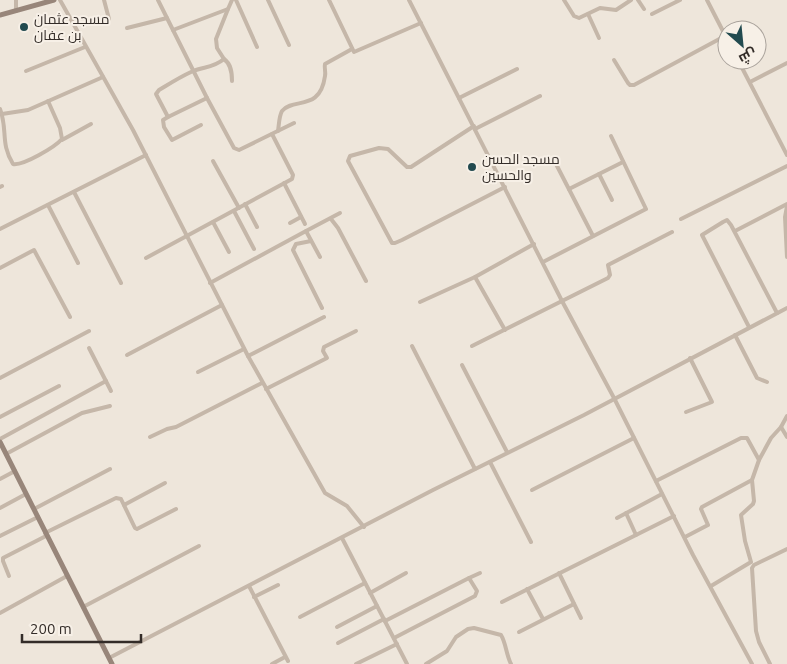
<svg xmlns="http://www.w3.org/2000/svg" width="787" height="664" font-family="Ubuntu,Cairo,sans-serif">
<rect width="100%" height="100%" fill="#eee6db"/>
<g fill="none" stroke-linecap="round" stroke-linejoin="round">
<!-- street -->
<g stroke="#c5b7a9" stroke-width="4">
<path d="M60,0L133,130L248,356L325,493L347,506L364,527"/>
<path d="M104,0L109,19"/>
<path d="M158,0L207,98L234,148L239,150L294,123"/>
<path d="M236,0L257,47"/>
<path d="M268,0L289,45"/>
<path d="M329,0L354,52L421,23"/>
<path d="M409,0L562,301L614,398L693,555L752,664"/>
<path d="M564,0L574,16L579,18L600,8L616,10L631,0"/>
<path d="M638,0L644,9"/>
<path d="M707,0L727,39"/>
<path d="M16,11V0"/>
<path d="M588,14L599,38"/>
<path d="M652,14L680,0"/>
<path d="M127,28L167,18"/>
<path d="M173,30L228,9L232,0"/>
<path d="M224,59C231,64 232,72 232,81"/>
<path d="M614,60L628,83L630,85H634L725,36"/>
<path d="M738,60L787,155"/>
<path d="M26,71L85,47"/>
<path d="M750,82L787,63"/>
<path d="M207,98L168,117L156,94L159,90C169,84 180,77 191,72C203,66 212,69 224,59L217,48L216,39L228,9"/>
<path d="M459,98L517,69"/>
<path d="M0,109C8,130 0,143 13,164C23,166 55,147 62,139L60,128L48,101"/>
<path d="M2,114L28,110L103,77"/>
<path d="M168,117L163,120L164,127L172,140L201,125"/>
<path d="M474,126L411,167H407L388,149L379,148L350,156L348,161L392,243H395L402,240L505,187"/>
<path d="M475,129L540,96"/>
<path d="M278,131C279,125 279,116 282,111C294,97 320,112 325,76C326,72 324,68 325,64L352,49"/>
<path d="M62,140L91,124"/>
<path d="M213,161L239,208"/>
<path d="M556,164L593,236"/>
<path d="M599,174L612,200"/>
<path d="M284,183L305,224"/>
<path d="M0,187L2,186"/>
<path d="M569,189L623,162"/>
<path d="M74,192L121,283"/>
<path d="M245,204L257,227"/>
<path d="M48,205L78,263"/>
<path d="M787,206L785,217L787,257"/>
<path d="M234,211L254,249"/>
<path d="M331,219L338,228L366,281"/>
<path d="M681,219L787,166"/>
<path d="M213,222L229,252"/>
<path d="M290,223L301,217"/>
<path d="M0,229L146,155"/>
<path d="M306,231L340,213"/>
<path d="M735,231L787,204"/>
<path d="M311,241L296,244L293,250L322,308"/>
<path d="M146,258L292,179L293,175L272,134"/>
<path d="M543,262L646,209L611,136"/>
<path d="M0,268L34,250L70,317"/>
<path d="M475,277L505,330"/>
<path d="M210,283L306,231L320,257"/>
<path d="M420,302L475,277L534,244"/>
<path d="M749,327L702,235L723,222L727,220L731,225L777,313"/>
<path d="M735,335L757,378L767,382"/>
<path d="M412,346L475,469"/>
<path d="M472,346L608,278L610,275L608,265L672,232"/>
<path d="M89,348L111,391"/>
<path d="M127,355L222,305"/>
<path d="M248,356L324,317"/>
<path d="M462,365L507,452"/>
<path d="M198,372L244,349"/>
<path d="M0,378L89,331"/>
<path d="M266,389L327,358L323,351L324,347L356,331"/>
<path d="M686,412L712,402L690,358"/>
<path d="M0,417L59,386"/>
<path d="M781,427L787,416"/>
<path d="M150,437L167,429L176,427L262,383"/>
<path d="M0,439L106,381"/>
<path d="M6,454L82,413L110,406"/>
<path d="M759,460L771,438L781,427L787,437"/>
<path d="M490,462L531,542"/>
<path d="M0,479L15,471"/>
<path d="M656,481L741,438H747L759,460L752,480L754,501L753,504L741,515L745,541L751,562L711,586"/>
<path d="M532,490L634,438"/>
<path d="M124,505L165,483"/>
<path d="M0,508L26,494"/>
<path d="M34,509L110,469"/>
<path d="M626,513L636,535"/>
<path d="M617,518L662,494"/>
<path d="M45,533L116,498L121,499L135,528L137,529L176,509"/>
<path d="M0,536L38,517"/>
<path d="M685,537L708,525L701,509L702,507L752,480"/>
<path d="M342,538L407,664"/>
<path d="M559,573L581,618"/>
<path d="M9,576L3,561V558L46,536"/>
<path d="M469,578L480,573"/>
<path d="M249,586L288,661"/>
<path d="M527,589L543,619"/>
<path d="M370,593L406,573"/>
<path d="M254,597L278,585"/>
<path d="M502,602L674,516"/>
<path d="M83,607L199,546"/>
<path d="M0,613L67,576"/>
<path d="M300,617L365,583"/>
<path d="M385,621L469,578L477,591L475,596L394,638"/>
<path d="M337,627L377,606"/>
<path d="M519,632L574,604"/>
<path d="M338,643L384,619"/>
<path d="M109,658L433,490L584,415L787,308"/>
<path d="M272,664L285,657"/>
<path d="M356,664L397,644"/>
<path d="M426,664L447,651L456,637L468,629L474,628L501,635C506,643 506,654 511,664"/>
<path d="M770,664L759,642L756,631L752,568L754,565L787,549"/>
</g>
<!-- secondary -->
<g stroke="#98867a" stroke-width="5">
<path d="M0,15L54,0"/>
<path d="M0,442L112,664"/>
</g>
</g>
<!-- markers -->
<g fill="#224a4f" stroke="#f7f0e7" stroke-width="2">
<circle cx="24" cy="27" r="5"/>
<circle cx="472" cy="167" r="5"/>
</g>
<g text-anchor="middle" stroke-width="4" stroke-linejoin="round" paint-order="stroke">
<!-- poi labels -->
<g font-size="14" fill="#332c28" stroke="#f7f0e7" text-anchor="start">
<text x="34" y="24">مسجد عثمان<tspan x="34" dy="16">بن عفان</tspan></text>
<text x="482" y="164">مسجد الحسن<tspan x="482" dy="16">والحسين</tspan></text>
</g>
</g>
<!-- north arrow -->
<g transform="translate(742 45) rotate(153)"><circle r="24" fill="#f7f0e7" stroke="#a9a29b"/>
<path d="M0-4L9 19L0 12L-9 19Z" fill="#224a4f"/>
<text y="-8" font-size="14" font-weight="bold" text-anchor="middle" fill="#332c28">ش</text>
</g>
<!-- scale -->
<path d="M22 634v8h119v-8" fill="none" stroke="#332c28" stroke-width="2.5"/>
<text x="30" y="634" font-size="15" fill="#332c28" stroke="#f7f0e7" stroke-width="4" paint-order="stroke">200 m</text>
</svg>
